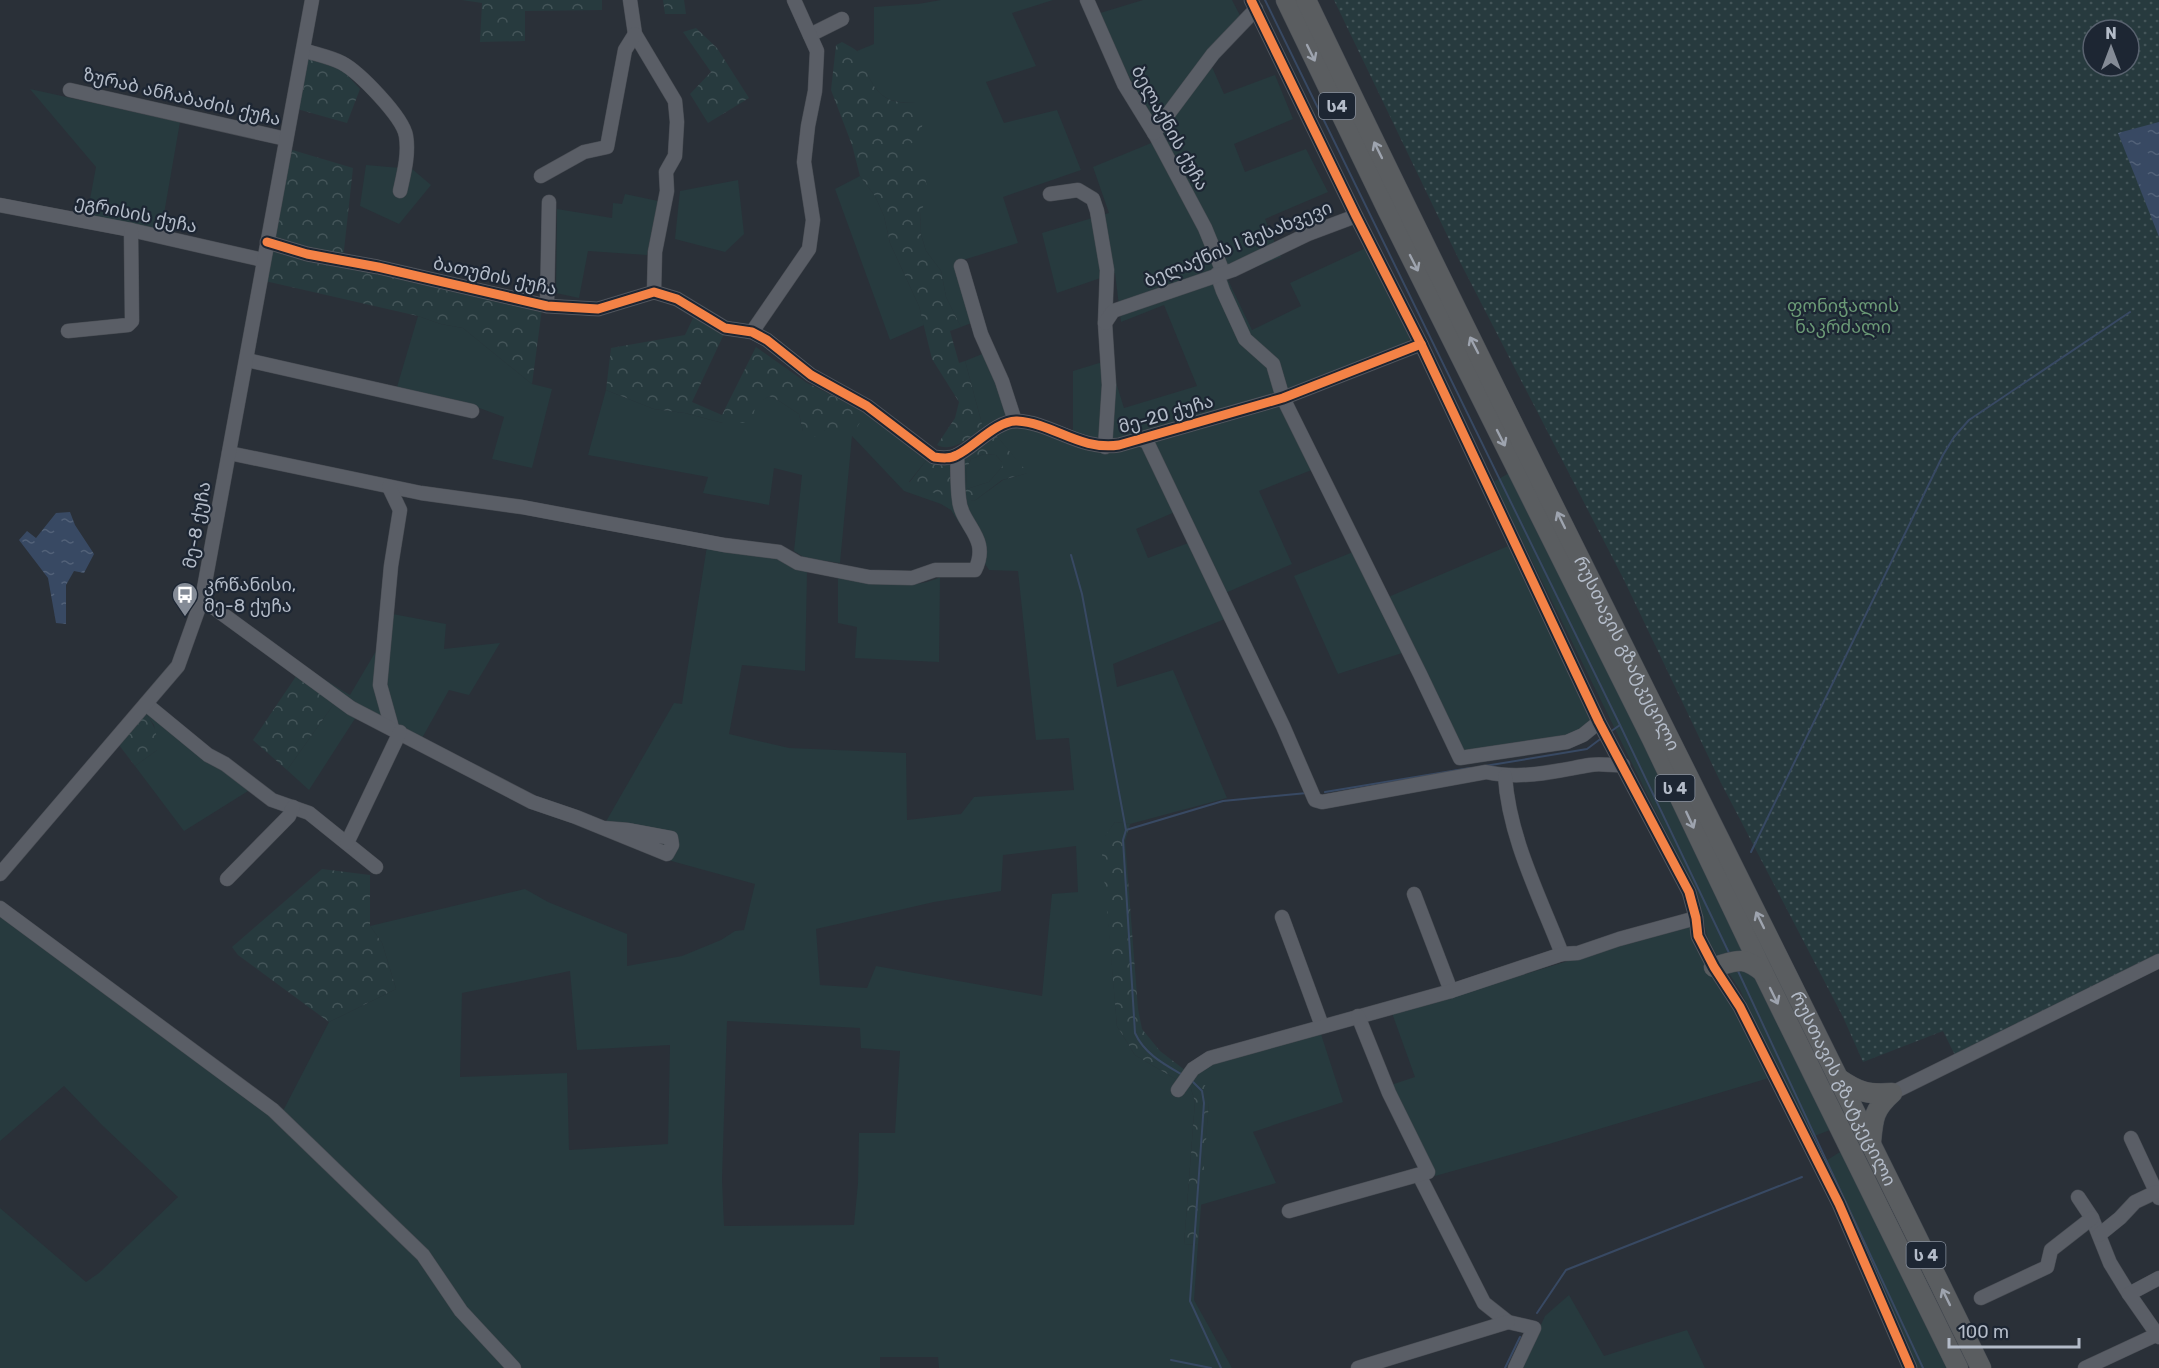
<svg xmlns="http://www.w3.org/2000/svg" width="2159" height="1368" font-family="Rubik,'Noto Sans Georgian',sans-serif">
<defs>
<pattern id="forest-crowns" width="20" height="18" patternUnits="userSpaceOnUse" patternTransform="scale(1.5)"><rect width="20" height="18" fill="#273a3e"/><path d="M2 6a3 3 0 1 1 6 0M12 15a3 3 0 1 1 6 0" fill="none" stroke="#445559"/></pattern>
<pattern id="park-dots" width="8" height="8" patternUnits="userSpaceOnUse" patternTransform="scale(1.5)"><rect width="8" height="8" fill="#273a3e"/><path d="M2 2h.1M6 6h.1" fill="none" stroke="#445559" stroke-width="1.8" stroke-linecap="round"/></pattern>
<pattern id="water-ripples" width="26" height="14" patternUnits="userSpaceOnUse" patternTransform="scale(1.5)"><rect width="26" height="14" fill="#384963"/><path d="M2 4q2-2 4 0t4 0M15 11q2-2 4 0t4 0" fill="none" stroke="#526178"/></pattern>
</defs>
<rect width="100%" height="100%" fill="#2a3038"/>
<!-- green -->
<g fill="#273a3e" fill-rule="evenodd">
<path d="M941,0H1053L1012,13L1036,66L986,82L1004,123L1057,110L1081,170L1003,197L1018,243L963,260L982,319L961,327L946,297L941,271L926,251L920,232L921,211L908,145L916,102C893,104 879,99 869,77C864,66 867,61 857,51L874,44V7L918,4Z"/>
<path d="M1143,0H1232L1246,27L1212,67L1224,94L1275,75L1293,119L1234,144L1245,172L1306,149L1328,192L1265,219L1281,257L1227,278L1252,330L1301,306L1290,283L1368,247L1413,334L1406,344L1277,397L1105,442L1073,433V371L1109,360L1124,408L1197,386L1164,305L1121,322L1115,273L1057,293L1042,233L1109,213L1093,167L1161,139L1097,14Z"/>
<path d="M30,89L180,122L161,231L87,215L96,167Z"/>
<path d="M366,165L412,169L431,185L399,224L360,206Z"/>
<path d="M860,176L875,196L884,216L890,243L919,306L924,325L890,340L835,189Z"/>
<path d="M738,180L744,234L725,252L675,239L680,191Z"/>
<path d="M625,194L658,201L647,255L588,251L579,298L556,293L557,209L612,218L613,203L622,204Z"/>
<path d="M418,316L441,324L463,328L532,384L552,389L532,468L492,459L504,417L460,401L397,387Z"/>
<path d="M987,352L1006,407L1007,419L983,428L965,361Z"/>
<path d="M606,390L654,409L685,413L723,423L769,396L781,402L799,414L803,431L825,430L866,412L929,457L909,482L974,501L1003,480L1027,473L994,433L1016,424L1102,450L1144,444L1177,511L1136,529L1148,558L1191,542L1225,619L1113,664L1117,687L1173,670L1227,798L1130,824L1115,822L1102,842L1117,1026L1135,1055L1191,1088L1195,1102L1184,1245L1198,1244L1194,1300L1232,1368H939L938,1357H880V1368H522L465,1305L431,1254L283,1111L329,1022L396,989L382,943L370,926L525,889L548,902L627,934V966L682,956L721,940L735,931L744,930L755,884L657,857L600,832L674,703L682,704L707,546L776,556L807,572L805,671L742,665L729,734L789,748L906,753L907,820L961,814L974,797L1074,790L1069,738L1036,740L1018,571L989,570L951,510L941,504L904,491L852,436L840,563L805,558L794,551L802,475L774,468L769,505L703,493L708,477L588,455ZM1076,846L1078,892L1052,894L1042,996L876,966L867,988L820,985L816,929L934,902L1001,891L1003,855ZM570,971L577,1050L670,1045L668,1144L569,1150L567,1073L460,1077L462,993ZM727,1021L860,1028L861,1048L900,1051L895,1133H859L858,1183L854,1225L724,1226L722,1179Z"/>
<path d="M1280,401L1314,469L1259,491L1292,564L1223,594L1150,443Z"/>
<path d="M984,454L996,455L1002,462V467L989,482L967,489L966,470L971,459Z"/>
<path d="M1511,472L1949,1368H1917L1824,1162L1840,1152L1830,1130L1812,1137L1740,990L1710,945L1695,891L1493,482Z"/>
<path d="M1508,546L1594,722L1571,738L1470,756L1458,751L1386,598Z"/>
<path d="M1353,552L1405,652L1338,674L1294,576Z"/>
<path d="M838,577C869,581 911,592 940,577L939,662L855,658L857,627L838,623Z"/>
<path d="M382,612L446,624L444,649L500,643L469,695L449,690L422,738L356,717L309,790L287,770L343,691L350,695L379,646Z"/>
<path d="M156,703L256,786L184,831L135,766L157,750L154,725L146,714Z"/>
<path d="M0,914L269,1111L420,1259L505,1368H0V1208L86,1282L99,1273L178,1197L102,1125L64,1086L0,1141Z"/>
<path d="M1692,923C1692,959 1722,981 1738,1011C1749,1033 1759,1056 1769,1078L1549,1144L1435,1176L1391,1085L1415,1077L1392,1013L1457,995Z"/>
<path d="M1320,1031L1343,1102L1253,1132L1276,1183L1200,1205L1209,1102L1194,1076L1218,1061Z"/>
<path d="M1569,1295L1604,1356L1687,1330L1705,1368H1521L1545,1316Z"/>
</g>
<!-- forest -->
<g fill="url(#forest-crowns)" fill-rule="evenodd">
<path d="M462,0H602V10L525,11V41L480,42L482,3Z"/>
<path d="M663,0H684L686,14H665Z"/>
<path d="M696,28L717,48L749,98L708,123L690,94L711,72L683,32Z"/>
<path d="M842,42C849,46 860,51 865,59C868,64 866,72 869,77C880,100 893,104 916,102L923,116L921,138L908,145L924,168L928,196L921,211L920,232L926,251L941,271L946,297L961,327L950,331L959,363L965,361L983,428C970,437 953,453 937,445L955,418L959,402L932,359L919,306L890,243L884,216L875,196L860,176L852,145L831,90L836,45Z"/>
<path d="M307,56L337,64L360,89L347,123L297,109Z"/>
<path d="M289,149L353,168L343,259L272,240Z"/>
<path d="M272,250L542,309L532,384L463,328L441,324L418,316L265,281Z"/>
<path d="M695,314L724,334L692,402L722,415L756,347L807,383L866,412L852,436L825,430L814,437L803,431L799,414L781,402L769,396L756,405L751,423H723L685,413L654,409L606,390L611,348L685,335Z"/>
<path d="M994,433L1028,473L1002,480L974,501L930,492L909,483L929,457L948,460ZM984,454L996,455L1002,462V467L989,482L967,489L966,470L971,459Z"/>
<path d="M303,666L343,691L287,770L253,740Z"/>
<path d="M146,714C155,726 158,735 157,750L135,766L119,745Z"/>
<path d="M1115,822L1130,824L1125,841L1138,1009L1142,1029L1160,1051L1207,1087L1209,1102L1198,1244L1184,1245L1195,1102L1191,1088L1135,1055L1117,1026L1101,842Z"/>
<path d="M322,869L370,875V926L382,943L396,989L329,1022L238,955L232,947Z"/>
</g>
<!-- park -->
<path fill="url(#park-dots)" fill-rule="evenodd" d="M1334,0H2159V958L1956,1057L1943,1031L1863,1062L1843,1017L1720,781L1624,580L1460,262ZM2093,30H2129V66H2093Z"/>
<!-- water -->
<g fill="url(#water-ripples)">
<path d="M2159,122V237L2118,133Z"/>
<path d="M70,512L75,525L94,554L84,573L74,571L66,585V624L56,623L48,578L19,540L27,531L36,538L56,513Z"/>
</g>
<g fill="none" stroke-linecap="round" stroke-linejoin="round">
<!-- stream -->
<g stroke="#384963" stroke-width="2">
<path d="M1265,0L1620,725L1730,955"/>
<path d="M1071,555L1082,594L1126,830L1223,801L1307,793"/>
<path d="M1610,732L1620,725"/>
<path d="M1485,766L1587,749L1603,737"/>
<path d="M1325,792L1470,768"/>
<path d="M1126,830L1123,840L1135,1033C1144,1053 1162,1063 1181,1074"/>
<path d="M1751,852L1943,455L1954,437L1969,420L2130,312"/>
<path d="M1738,971L1923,1368"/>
<path d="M1192,1081L1202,1091L1204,1103L1190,1301L1221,1368"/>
<path d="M1537,1313L1566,1270L1802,1177"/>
<path d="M1171,1360L1211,1368"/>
<path d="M1505,1368L1520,1337"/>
</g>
<defs>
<g id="minor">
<path d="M630,0L635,34L675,101L677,122L675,156L666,172L667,191L655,252L654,292"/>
<path d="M1087,0L1124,84L1156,136L1205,228L1223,272"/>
<path d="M1251,0L1356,216L1421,344L1599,722L1689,892L1696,918L1698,936L1714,967L1740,1007L1839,1204L1910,1368"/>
<path d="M810,35L842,19"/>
<path d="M303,50C315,54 331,57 342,63C359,72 403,117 406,136C409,154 404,173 400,191"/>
<path d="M70,90L286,139"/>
<path d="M1154,133L1213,54L1256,9"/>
<path d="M541,176L584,152L607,147L625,50L635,34"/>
<path d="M1050,194L1078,190L1093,199L1097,211L1107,270L1105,323L1109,385L1105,447"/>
<path d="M0,205L131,230L263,260"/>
<path d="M267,242L307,254L378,267L547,306L598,309L654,292L677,299L725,328L752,332L767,340L811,375L867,406L934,457C942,458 950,459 957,455C974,447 997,420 1017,421C1053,423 1080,451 1119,445L1283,398L1421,344"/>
<path d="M961,266L981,334L1002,381L1015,421"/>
<path d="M1217,274L1223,291L1245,339L1273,364L1283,398L1420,674L1460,758L1567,742L1583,735L1599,722"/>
<path d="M547,306L549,202"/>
<path d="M1105,323L1113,311L1233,270L1308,234L1356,216"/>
<path d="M68,331L128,325L132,321L131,230"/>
<path d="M752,332L809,249L813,220L804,162L808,126L815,91L817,51L794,0"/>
<path d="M247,360L472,411"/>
<path d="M1140,439L1147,442L1283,726L1315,800L1322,802L1486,772C1522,780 1555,771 1590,765C1601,763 1612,766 1623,765"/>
<path d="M229,453L421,493L522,507L724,545L779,552L798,563L869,577L912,578L935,570H975C991,537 961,526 959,499C957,485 958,470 957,455"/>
<path d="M389,487L400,510L391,566L380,685L392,728"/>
<path d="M202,599L351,708L532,802L576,817L667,854L672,845L671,838L628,830L604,828"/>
<path d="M146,704L208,755L225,764L272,800L309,813L376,867"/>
<path d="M1505,776C1509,838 1540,897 1562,954"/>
<path d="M347,843L400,732"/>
<path d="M0,874L178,666L202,599L312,0"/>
<path d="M227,879L289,816L293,807"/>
<path d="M1414,894L1451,991"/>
<path d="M0,908L273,1110L423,1255L461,1311L514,1368"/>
<path d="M1282,917L1322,1026"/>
<path d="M1178,1090L1193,1069L1210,1058L1451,991L1562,954L1578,953L1619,939L1696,918"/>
<path d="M1892,1093L2159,961"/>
<path d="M2131,1138L2159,1198"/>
<path d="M1419,1175L1484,1303L1508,1322L1534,1328L1515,1368"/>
<path d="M2078,1197L2092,1218L2110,1263L2129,1294"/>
<path d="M1289,1211L1428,1172L1389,1093L1358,1016"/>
<path d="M2099,1235L2120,1218L2135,1202L2156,1192"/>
<path d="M2159,1278L2129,1294L2159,1337"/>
<path d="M1981,1298L2047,1267L2051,1250L2092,1218"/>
<path d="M1358,1368L1508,1322"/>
<path d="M2085,1368L2158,1334"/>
</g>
<g id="highway">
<path d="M1286,0L1388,211L1652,739L1763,972L1958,1368"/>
<path id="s1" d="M1306,0C1526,459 1758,911 1981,1368"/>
<path d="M1714,967C1736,961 1743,955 1763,972"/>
<path d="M1838,1078C1858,1092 1868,1095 1892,1093C1874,1109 1873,1118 1871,1142"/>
</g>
</defs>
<!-- minor casing -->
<use href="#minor" stroke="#484c53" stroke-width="15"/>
<!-- highway casing -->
<use href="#highway" stroke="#474c53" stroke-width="21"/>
<!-- minor -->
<use href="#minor" stroke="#5a5e66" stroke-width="14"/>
<!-- highway -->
<use href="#highway" stroke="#5a5d60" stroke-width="20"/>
<defs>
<g id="cycleway">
<path d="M1251,0L1356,216L1421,344L1599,722L1689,892L1696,918L1698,936L1714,967L1740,1007L1839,1204L1910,1368"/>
<path d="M267,242L307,254L378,267L547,306L598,309L654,292L677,299L725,328L752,332L767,340L811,375L867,406L934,457C942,458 950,459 957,455C974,447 997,420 1017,421C1053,423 1080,451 1119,445L1283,398L1421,344"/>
</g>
</defs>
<!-- cycleway casing -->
<use href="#cycleway" stroke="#1d2633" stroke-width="13"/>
<!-- cycleway -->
<use href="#cycleway" stroke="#f48246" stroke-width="9"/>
</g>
<!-- one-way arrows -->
<defs><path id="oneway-shaft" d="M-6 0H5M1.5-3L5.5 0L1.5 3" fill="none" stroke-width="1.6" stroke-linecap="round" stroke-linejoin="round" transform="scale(1.5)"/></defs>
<g stroke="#9ea4af">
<use href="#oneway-shaft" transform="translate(1311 53) rotate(64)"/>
<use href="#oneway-shaft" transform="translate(1378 150) rotate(-116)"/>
<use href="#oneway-shaft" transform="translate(1414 263) rotate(63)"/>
<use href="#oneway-shaft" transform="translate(1474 345) rotate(-117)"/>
<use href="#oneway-shaft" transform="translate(1501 438) rotate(63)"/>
<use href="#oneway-shaft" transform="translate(1561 520) rotate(-116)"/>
<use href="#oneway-shaft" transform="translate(1690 820) rotate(65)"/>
<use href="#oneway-shaft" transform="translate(1760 920) rotate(-116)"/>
<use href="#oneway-shaft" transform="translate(1774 996) rotate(64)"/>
<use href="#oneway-shaft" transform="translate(1946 1297) rotate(-116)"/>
</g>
<!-- icons -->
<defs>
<symbol id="bus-pin" viewBox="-11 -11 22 30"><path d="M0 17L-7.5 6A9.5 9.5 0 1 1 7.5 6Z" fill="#848b96" stroke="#1d2633"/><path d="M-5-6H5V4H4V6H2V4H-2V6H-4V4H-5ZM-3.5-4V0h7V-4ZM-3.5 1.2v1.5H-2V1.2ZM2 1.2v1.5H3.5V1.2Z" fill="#fff"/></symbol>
</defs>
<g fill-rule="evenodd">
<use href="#bus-pin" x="170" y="580" width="30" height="40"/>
</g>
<g text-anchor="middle" stroke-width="4.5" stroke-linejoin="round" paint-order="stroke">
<!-- shield labels -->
<g fill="#1d2633" stroke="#878f9c" stroke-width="1.5">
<rect x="1319" y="93" width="36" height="26" rx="4.5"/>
<rect x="1655.5" y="775" width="39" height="26" rx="4.5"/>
<rect x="1906.5" y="1242" width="39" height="26" rx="4.5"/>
</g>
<g font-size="16" font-weight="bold" fill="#b4bcc9">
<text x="1337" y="112">ს4</text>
<text x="1675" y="794">ს 4</text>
<text x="1926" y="1261">ს 4</text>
</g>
<!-- street labels -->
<g font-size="18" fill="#b4bcc9" stroke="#1d2633">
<text transform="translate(182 97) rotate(13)" y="6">ზურაბ ანჩაბაძის ქუჩა</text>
<text transform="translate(1170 128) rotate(61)" y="6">ბელაქნის ქუჩა</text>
<text transform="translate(136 214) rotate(12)" y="6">ეგრისის ქუჩა</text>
<text transform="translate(1238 244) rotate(-22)" y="6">ბელაქნის I შესახვევი</text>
<text transform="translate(495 276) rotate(12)" y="6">ბათუმის ქუჩა</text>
<text transform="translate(1166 414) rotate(-16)" y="6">მე-20 ქუჩა</text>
<text transform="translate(197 525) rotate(-80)" y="6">მე-8 ქუჩა</text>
<text dy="6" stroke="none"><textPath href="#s1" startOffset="728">რუსთავის გზატკეცილი</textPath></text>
<text dy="6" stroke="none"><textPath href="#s1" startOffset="1214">რუსთავის გზატკეცილი</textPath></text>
</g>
<!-- park labels -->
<g font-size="18" fill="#6b9a76" stroke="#1d2633">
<text x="1843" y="312">ფონიჭალის<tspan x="1843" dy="21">ნაკრძალი</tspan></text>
</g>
<!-- poi labels -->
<g font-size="18" fill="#b4bcc9" stroke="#1d2633" text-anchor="start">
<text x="204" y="591">კრწანისი,<tspan x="204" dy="21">მე-8 ქუჩა</tspan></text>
</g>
</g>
<!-- north arrow -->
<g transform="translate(2111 48)"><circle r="28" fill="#1d2633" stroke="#59626f" stroke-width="1.5"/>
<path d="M0-4.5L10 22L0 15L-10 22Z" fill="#848b96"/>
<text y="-9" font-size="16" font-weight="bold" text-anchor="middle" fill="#b4bcc9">N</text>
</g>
<!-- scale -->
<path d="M1949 1338v9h130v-9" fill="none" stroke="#b4bcc9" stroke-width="3"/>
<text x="1958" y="1338" font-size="18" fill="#b4bcc9" stroke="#1d2633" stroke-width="4.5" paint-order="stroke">100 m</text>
</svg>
